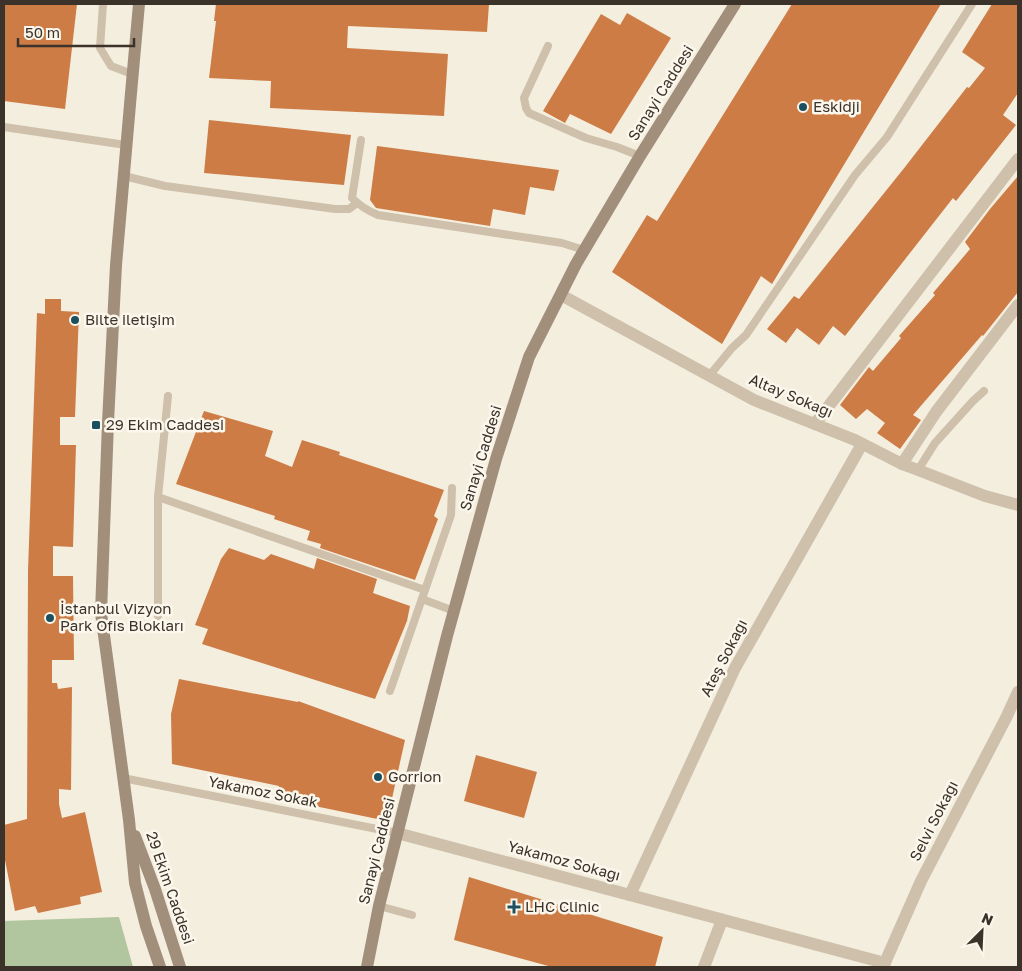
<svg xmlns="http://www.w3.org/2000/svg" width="1022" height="971" font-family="'Golos Text',sans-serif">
<rect width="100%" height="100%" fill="#f4eedf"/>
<!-- green -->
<path fill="#b1c59e" d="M119,917L133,967H4V921Z"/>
<!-- building -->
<g fill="#cd7c45">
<path d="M4,4H77L65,109L4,101Z"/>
<path d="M216,4H489L487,32L348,26L347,48L448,54L444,116L270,108L271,81L209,78L216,21H214Z"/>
<path d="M792,4H941L772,284L761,276L722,344L612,272L647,215L657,221Z"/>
<path d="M992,4H1018V93L1003,115L1016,125L956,201L953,198L845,336L833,326L819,345L797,328L786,343L767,329L794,296L799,299L905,167L967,87L969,88L985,68L962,52Z"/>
<path d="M627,13L671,38L611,134L570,114L565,123L543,111L601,14L620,25Z"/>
<path d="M209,120L351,135L344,185L204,173Z"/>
<path d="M377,146L559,170L554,191L530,187L525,215L493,209L490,226L376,208L370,200Z"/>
<path d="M1018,176V292L983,336L982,335L913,415L921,420L900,449L877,433L885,423L867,409L856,419L840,405L869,367L873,371L901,338L899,336L935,295L933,293L970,249L965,242L990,209Z"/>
<path d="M45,299H61V311L79,312L75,417H60V445H76L73,547L53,546V576H73L74,660H52V683H57L58,689L72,687L71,790L59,789V804L62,818L85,812L102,892L80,897L81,904L38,913L35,906L15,911L4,855V825L27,819L28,571L37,313L45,314Z"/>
<path d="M204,411L273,431L265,456L292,467L302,440L340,452L339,455L444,490L434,516L438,519L415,580L320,548L321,544L307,540L310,531L274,519L275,516L176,484Z"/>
<path d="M229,548L264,560L271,554L314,569L317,558L377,579L373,593L410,606L407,621L375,699L202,644L208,629L195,625L221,559Z"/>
<path d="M179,679L298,702V701L405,740L387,821L276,798L279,786L172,764L171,714Z"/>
<path d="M476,755L537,772L524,818L464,801Z"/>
<path d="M469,877L663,937L655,967H552L454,940Z"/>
</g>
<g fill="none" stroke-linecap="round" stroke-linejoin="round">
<!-- service -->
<g stroke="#cec0aa" stroke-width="8">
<path d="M103,4L100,48L111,66L132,74"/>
<path d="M548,46L524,98L526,108L529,113L586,138L617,147L640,156"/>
<path d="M4,127L126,145"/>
<path d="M361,140L352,198C360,206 368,211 378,215L562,243L584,250"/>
<path d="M124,176L165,186L335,209H349L357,203"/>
<path d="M709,376L732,348L746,335L855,175L887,137L972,4"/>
<path d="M918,470L935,443L973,401L984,391"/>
<path d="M158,497L425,590"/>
<path d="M422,599L454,611"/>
<path d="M158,616V497L168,396"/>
<path d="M390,691L451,515L452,488"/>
<path d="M123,778L397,833"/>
<path d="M379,906L412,915"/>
</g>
<!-- minor -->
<g stroke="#cec0aa" stroke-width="12">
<path d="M815,424L1018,159"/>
<path d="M902,464L936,412L1018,305"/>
<path d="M397,833L885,963"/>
<path d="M630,895L735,668L862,444"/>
<path d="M704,967L722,920"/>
<path d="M883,967L921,881L1006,718L1018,692"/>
</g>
<!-- tertiary -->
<path stroke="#cec0aa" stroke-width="12" d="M561,295L754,400L855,440L902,464L918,470L985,496L1018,505"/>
<!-- secondary -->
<g stroke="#a28f7b" stroke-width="12">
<path d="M139,4L131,93L116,265L108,422L101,613L129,820L135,883L146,926L160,967"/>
<path d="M135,836L155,889L180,967"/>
<path d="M367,967L379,906L447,636L496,459L529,357L576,264L640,156L735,4"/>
</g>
</g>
<!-- markers -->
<g fill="#1c505f" stroke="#fbf7ec" stroke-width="2">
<circle cx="803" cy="107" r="5"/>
<circle cx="75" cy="320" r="5"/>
<rect x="91" y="420" width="10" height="10" rx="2.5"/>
<circle cx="50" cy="618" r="5"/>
<circle cx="378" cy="777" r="5"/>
<path d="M511.5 899.5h5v5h5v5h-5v5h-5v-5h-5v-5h5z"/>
</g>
<g text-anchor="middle" stroke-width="5" stroke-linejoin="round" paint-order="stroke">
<!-- street labels -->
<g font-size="15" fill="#3b322a" stroke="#fbf7ec">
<text transform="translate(661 93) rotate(-58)" y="5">Sanayi Caddesi</text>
<text transform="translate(791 396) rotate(23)" y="5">Altay Sokağı</text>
<text transform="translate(481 458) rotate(-73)" y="5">Sanayi Caddesi</text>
<text transform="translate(724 658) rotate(-63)" y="5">Ateş Sokağı</text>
<text transform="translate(263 792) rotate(11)" y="5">Yakamoz Sokak</text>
<text transform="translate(934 821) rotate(-63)" y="5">Selvi Sokağı</text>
<text transform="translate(377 851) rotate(-76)" y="5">Sanayi Caddesi</text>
<text transform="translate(564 861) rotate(15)" y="5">Yakamoz Sokağı</text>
<text transform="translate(170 888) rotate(71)" y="5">29 Ekim Caddesi</text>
</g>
<!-- poi labels -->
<g font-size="15" fill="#3b322a" stroke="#fbf7ec" text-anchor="start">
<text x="813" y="112">Eskidji</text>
<text x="85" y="325">Bilte iletişim</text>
<text x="106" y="430">29 Ekim Caddesi</text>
<text x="60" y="614">İstanbul Vizyon<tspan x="60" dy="17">Park Ofis Blokları</tspan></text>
<text x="388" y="782">Gorrion</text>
<text x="525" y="912">LHC Clinic</text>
</g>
</g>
<!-- border -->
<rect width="1022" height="971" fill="none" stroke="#3b322a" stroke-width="10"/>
<!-- north arrow -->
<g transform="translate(982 931) rotate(24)" stroke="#fbf7ec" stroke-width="4" paint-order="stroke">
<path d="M0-4L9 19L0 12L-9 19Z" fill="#3b322a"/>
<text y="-8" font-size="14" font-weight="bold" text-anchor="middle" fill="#3b322a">N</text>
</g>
<!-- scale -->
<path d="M18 38v8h116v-8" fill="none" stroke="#3b322a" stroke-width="2.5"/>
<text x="25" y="38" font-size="15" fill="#3b322a" stroke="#fbf7ec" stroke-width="4" paint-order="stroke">50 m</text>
</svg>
